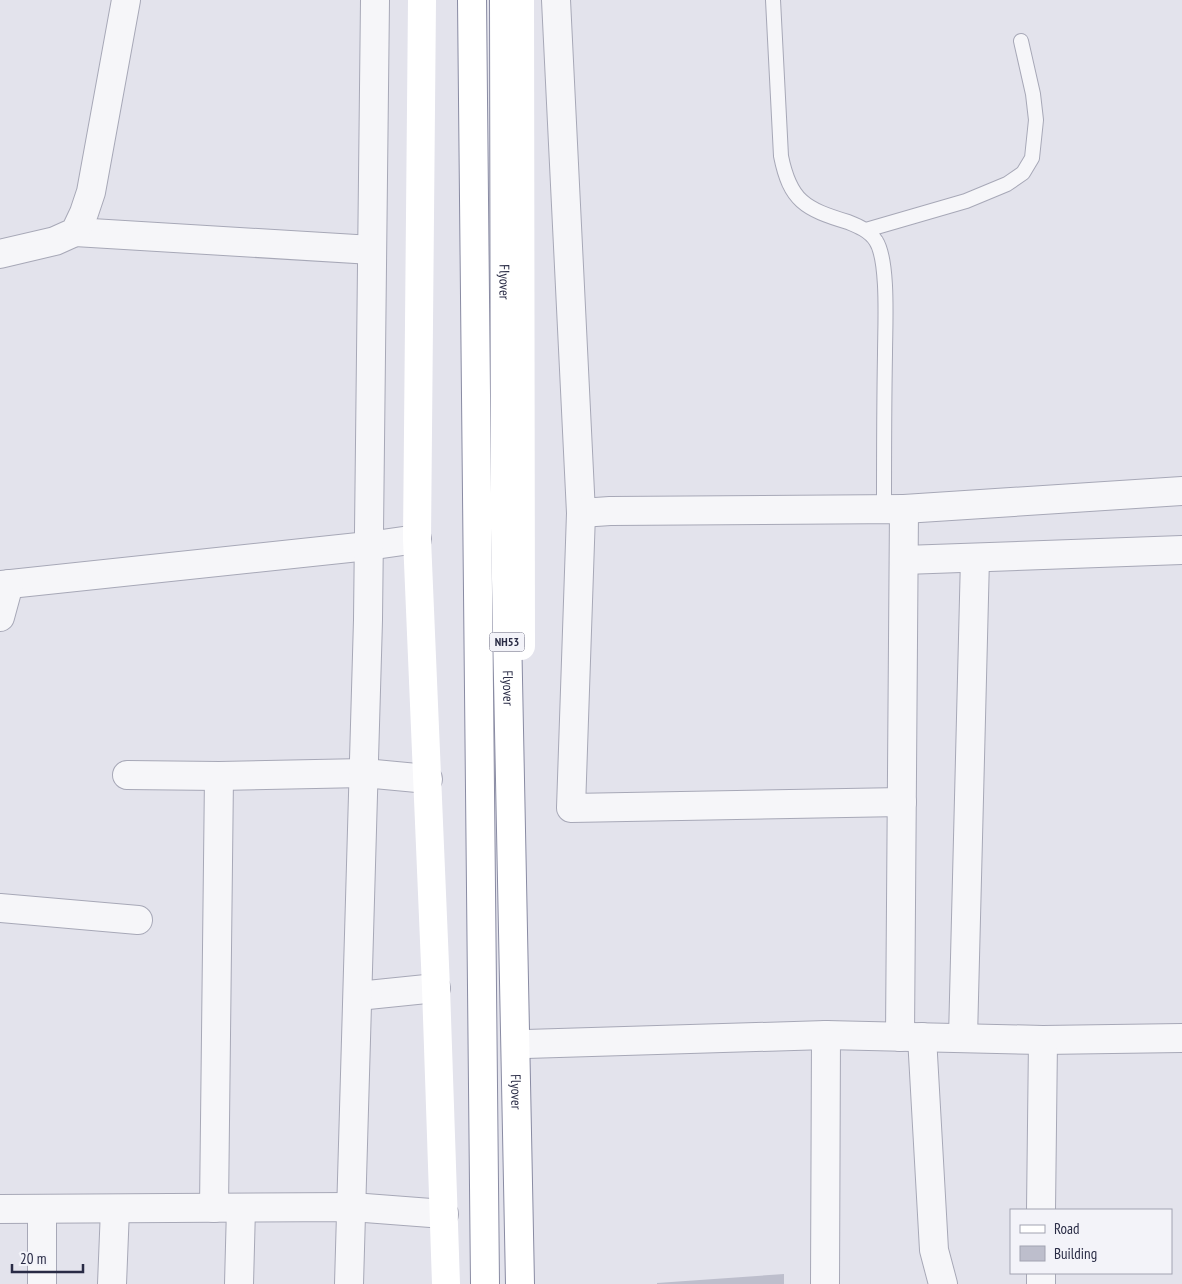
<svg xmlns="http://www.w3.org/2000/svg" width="1182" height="1284" font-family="'PT Sans Narrow',sans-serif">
<rect width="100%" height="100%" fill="#e3e3ec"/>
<!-- building -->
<path fill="#bdbecc" d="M784,1274V1284H657V1283Z"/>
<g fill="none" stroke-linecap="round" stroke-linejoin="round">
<defs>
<g id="lane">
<path d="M773,0L781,156C790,201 805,209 848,222C858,226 870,231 876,241C889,261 885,328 885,354C884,406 884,458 884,510"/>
<path d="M866,230L966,201L1007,184L1023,173L1032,158L1036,120L1033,94L1021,41"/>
</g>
<g id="street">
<path d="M556,0L581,513L571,808L902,802"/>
<path d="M75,232L372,250"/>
<path d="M0,254L55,241L75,232L84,213L91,192L126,0"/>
<path d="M904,509L1182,491"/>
<path d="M581,513L610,511L904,509L900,1037"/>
<path d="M904,560L1182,550"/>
<path d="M0,585L368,546L417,539"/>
<path d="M0,617L9,584"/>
<path d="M127,775L219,776L364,773L428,779"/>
<path d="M0,908L138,920"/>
<path d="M358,996L436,988"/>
<path d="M826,1035L1043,1040L1182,1038"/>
<path d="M922,1037L934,1250L943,1284"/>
<path d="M963,1038L975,558"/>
<path d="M526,1044L826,1035L825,1284"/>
<path d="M214,1208L219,776"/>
<path d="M0,1209L352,1207L444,1214"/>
<path d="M1041,1210L1043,1040"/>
<path d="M42,1284V1209"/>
<path d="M112,1284L115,1209"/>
<path d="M239,1284L241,1208"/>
<path d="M349,1284L368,620L375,0"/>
<path d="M1041,1284V1273"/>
</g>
<g id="highway">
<path d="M472,0L485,1284"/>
<path id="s1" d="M504,0L505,528L520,1284"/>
</g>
</defs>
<!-- lane casing -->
<use href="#lane" stroke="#a7a8b7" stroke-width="16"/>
<!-- street casing -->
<use href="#street" stroke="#a7a8b7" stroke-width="30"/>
<!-- highway casing -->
<use href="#highway" stroke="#898ba3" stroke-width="30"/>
<!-- lane -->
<use href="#lane" stroke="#f6f6f9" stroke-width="14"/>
<!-- street -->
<use href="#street" stroke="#f6f6f9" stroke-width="28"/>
<!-- secondary -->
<g stroke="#fff" stroke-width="28">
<path d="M422,0L417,539L436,988L446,1284"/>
<path d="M520,0L521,646"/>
</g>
<!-- highway -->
<use href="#highway" stroke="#fff" stroke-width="28"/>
</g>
<g text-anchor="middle" stroke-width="4" stroke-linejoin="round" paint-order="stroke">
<!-- shield labels -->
<rect fill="#f3f3f9" stroke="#66677b" stroke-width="1" x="489.5" y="632.5" width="35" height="19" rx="4"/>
<g font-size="12" font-weight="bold" fill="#292b45">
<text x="507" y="646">NH53</text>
</g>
<!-- street labels -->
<g font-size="14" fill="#292b45" stroke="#f3f3f9">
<text dy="5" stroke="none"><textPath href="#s1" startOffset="282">Flyover</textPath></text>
<text dy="5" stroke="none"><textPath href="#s1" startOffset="688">Flyover</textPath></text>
<text dy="5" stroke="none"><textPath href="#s1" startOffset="1092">Flyover</textPath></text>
</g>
</g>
<!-- legend -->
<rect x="1010" y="1209" width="162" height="65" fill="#f3f3f9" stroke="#a2a3b1"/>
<rect x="1020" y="1225" width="25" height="8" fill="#ffffff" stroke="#a2a3b1"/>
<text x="1054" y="1234" font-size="15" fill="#292b45">Road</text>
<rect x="1020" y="1246" width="25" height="15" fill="#bdbecc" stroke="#a2a3b1"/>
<text x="1054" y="1259" font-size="15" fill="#292b45">Building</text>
<!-- scale -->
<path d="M12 1264v8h71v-8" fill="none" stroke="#292b45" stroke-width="2.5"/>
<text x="20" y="1264" font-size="15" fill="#292b45" stroke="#f3f3f9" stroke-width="4" paint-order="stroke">20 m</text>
</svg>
